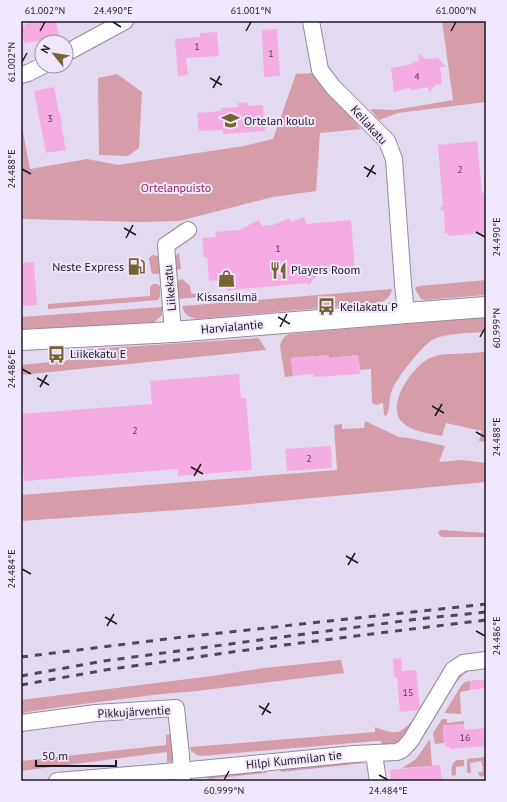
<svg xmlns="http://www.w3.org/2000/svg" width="507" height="802" font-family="'PT Sans',sans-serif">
<rect width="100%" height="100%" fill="#e4daef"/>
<!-- green -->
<g fill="#d59ca9">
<path d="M442,21H486V102L398,113L379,120L370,109L394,110L453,100Z"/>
<path d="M314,73L361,129L320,133L316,191L273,197L179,221L143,222L21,219V122L30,169L87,159L118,165L244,146L273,139L296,74Z"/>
<path d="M117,74L142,92L139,148L128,156L99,155L98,78Z"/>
<path d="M179,253L181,269L176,270C176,264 173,256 179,253Z"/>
<path d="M152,255L158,256L160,272L158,274H153L151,271L149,258Z"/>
<path d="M182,279L190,286L191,293L193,294L210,292V296L179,299L177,283L179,280Z"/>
<path d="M486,280V295L425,300L421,299L415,289L416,287L419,286Z"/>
<path d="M153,284H157L160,286V296L158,300L48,309V304L150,296V287Z"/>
<path d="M392,289C391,296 386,301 379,303L198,319C190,318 184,315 182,306Z"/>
<path d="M162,307V315L159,318L153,323L126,325L21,329V317Z"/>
<path d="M486,317V332C472,333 447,333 434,339C424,343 396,379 392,390C388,398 391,409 386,416L384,415L383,403L376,405L372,403L371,369L360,370L358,355L329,358V355L291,358L293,376L285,377L280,346C281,341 284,336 289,334Z"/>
<path d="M258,338L260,340L266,350L21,375V365L69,360L76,350Z"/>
<path d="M486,352V442L479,441L482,431L446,423L442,436C429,433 411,432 402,422C385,404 415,362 433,357C440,354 448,354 455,354C465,353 476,353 486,352Z"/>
<path d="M365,421L399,437L409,438L445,446L439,462L462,460L486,463V482L207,508L21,521V495L337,470L334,425L342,424V429L364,428Z"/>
<path d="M441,530L486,533V537H443L440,536L438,532Z"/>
<path d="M341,660L344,673L197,691L161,694L60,707L21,713V700L212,676L264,668Z"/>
<path d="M486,667V669L469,671L464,674L457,681L450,692L416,748L408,756L404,759L397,761H387L386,760L452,679L466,668Z"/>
<path d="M470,681V690L460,692V693L461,714L445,713V712L461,686L465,682Z"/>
<path d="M425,705L405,738L395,745L382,747L381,741H376L202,756L197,755L191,751L190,747L375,732V727C395,735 401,735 414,718C417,714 420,711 420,707Z"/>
<path d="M442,719H447V723L464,721V724L443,726L444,743L435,744L433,733Z"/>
<path d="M173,734L174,762H167V752L21,771V761L166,745V735Z"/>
<path d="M430,739L432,766L402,768L416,759Z"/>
<path d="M486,757V770L484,776L481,777L479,775L478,772H482L483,768L481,761L470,763L471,773H467V759Z"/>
<path d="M359,760L365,763L281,772L279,768Z"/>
<path d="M457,760H464V766L456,767V775L452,776C451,770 451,763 457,760Z"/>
<path d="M266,769V773L210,779H208L205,775Z"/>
</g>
<!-- building -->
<g fill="#f5abe3">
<path d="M37,21H56L59,38L24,43L22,27L25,26V24L38,22Z"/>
<path d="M277,29L280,76L264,77L262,30Z"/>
<path d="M217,32L219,56L186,58L188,75L178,76L175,39L200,37V33Z"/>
<path d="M418,53L426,59L438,58L446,67H440L442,84L435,85L429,93L428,87L412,90L409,88L394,92L391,68L413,64L412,62L419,61Z"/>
<path d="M54,87L59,113L60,112L62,124H61L66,150L46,153L34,91Z"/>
<path d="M247,102L248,106L263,105L265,131L223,134V130L199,131L197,113L221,111V108L238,107V103Z"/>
<path d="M477,141L482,193H485V201H486V233L448,236V233H445L444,211L440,209L443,205L438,145Z"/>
<path d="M304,217L307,224L351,220L355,270L320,272L309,285L307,283L232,290L229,291L216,280L209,281L207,257L204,258L202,238L216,237L215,232L239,230L259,220L262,226L273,225L290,218L291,222Z"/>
<path d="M34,262L37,305L21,306V263Z"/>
<path d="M329,355V358L358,355L360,374L314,377L313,374L293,376L291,358Z"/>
<path d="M239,374L241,398H246L252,470L178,476V469L24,481L21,446V414L152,404L150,381Z"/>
<path d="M331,446L332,468L287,471L285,449Z"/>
<path d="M401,658L402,671L416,670L420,707L418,710L400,712L397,677H394L393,659Z"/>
<path d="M486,679V688L470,690V681Z"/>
<path d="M464,724L465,730L486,728V746L450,749L449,747H445L443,725Z"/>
<path d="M440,765L442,781H391L390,770Z"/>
</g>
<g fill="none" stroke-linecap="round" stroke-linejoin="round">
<defs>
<g id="minor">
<path d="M311,21L320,70L333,87L387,141L394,159L403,284L406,313"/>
<path d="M66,53L125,21"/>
<path d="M21,75L28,73L42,66"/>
<path d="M173,332L166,245L188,230"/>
<path d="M21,723L96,713L176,708L181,756L182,781"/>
<path d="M374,754L378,781"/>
<path d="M57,781L201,769L354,754L397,752L403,749L411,740L453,670L463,663L486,660"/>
</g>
<path id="major" d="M21,340L173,332L406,313L486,307"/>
</defs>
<!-- minor casing -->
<use href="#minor" stroke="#948a9d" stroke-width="18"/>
<!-- major casing -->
<use href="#major" stroke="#948a9d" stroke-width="22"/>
<!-- minor -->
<use href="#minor" stroke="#fff" stroke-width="16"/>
<!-- major -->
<use href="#major" stroke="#fff" stroke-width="20"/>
<!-- rail -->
<g stroke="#4d4853" stroke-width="3" stroke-dasharray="7 7" stroke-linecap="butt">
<path d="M21,657L183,637L486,604"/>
<path d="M21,676L104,661L267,639L418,619L486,612"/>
<path d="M21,685L105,670L268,647L420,628L486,620"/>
</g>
</g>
<!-- ticks -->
<path fill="none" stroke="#1c1820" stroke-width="1.5" d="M113,22L121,27M40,31L45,22M246,31L251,22M451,31L456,22M22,62L27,53M210,78L222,85M213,88L220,76M364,167L376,174M22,169L31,174M367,177L374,165M124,228L136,235M476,232L485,237M126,238L133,225M278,317L290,324M280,327L287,314M480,337L485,328M22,369L31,374M37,378L49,385M40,387L47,375M432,406L444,413M435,416L442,404M476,432L485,437M191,467L203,474M194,476L201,464M346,556L358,563M348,565L355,553M22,569L31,574M105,617L117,624M107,626L114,614M476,631L485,636M259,706L271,713M262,715L269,703M379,775L388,780M224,780L229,771"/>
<!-- icons -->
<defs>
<symbol id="school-bare" viewBox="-9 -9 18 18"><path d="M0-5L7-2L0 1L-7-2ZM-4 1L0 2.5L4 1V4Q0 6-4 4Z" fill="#766432" stroke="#f1e7fc" stroke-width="2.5" paint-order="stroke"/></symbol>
<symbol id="fuel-bare" viewBox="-9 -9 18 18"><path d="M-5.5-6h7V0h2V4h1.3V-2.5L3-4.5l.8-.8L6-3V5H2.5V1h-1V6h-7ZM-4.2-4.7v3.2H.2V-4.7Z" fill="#766432" stroke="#f1e7fc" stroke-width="2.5" paint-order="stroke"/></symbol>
<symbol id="restaurant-bare" viewBox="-9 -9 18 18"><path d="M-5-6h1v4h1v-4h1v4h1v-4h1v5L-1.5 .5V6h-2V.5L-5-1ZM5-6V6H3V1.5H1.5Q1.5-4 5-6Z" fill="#766432" stroke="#f1e7fc" stroke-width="2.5" paint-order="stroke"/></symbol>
<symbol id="shop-bare" viewBox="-9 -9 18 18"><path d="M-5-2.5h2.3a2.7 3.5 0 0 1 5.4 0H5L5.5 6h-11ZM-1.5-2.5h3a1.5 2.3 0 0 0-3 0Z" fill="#766432" stroke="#f1e7fc" stroke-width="2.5" paint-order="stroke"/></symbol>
<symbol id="bus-bare" viewBox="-9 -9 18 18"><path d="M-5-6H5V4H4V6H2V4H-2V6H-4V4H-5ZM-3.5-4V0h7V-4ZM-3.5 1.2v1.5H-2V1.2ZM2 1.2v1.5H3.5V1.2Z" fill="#766432" stroke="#f1e7fc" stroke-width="2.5" paint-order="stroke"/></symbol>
</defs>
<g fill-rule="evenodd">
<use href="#school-bare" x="218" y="108" width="25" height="25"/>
<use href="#fuel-bare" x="124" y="254" width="25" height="25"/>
<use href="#restaurant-bare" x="266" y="258" width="25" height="25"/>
<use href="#shop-bare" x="214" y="266" width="25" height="25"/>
<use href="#bus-bare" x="314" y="294" width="25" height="25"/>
<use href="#bus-bare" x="44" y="342" width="25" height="25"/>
</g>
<g text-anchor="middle" stroke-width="4" stroke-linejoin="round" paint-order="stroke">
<!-- number labels -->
<g font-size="10" fill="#523d51">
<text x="197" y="50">1</text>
<text x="271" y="57">1</text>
<text x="417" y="80">4</text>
<text x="50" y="122">3</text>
<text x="460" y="173">2</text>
<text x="278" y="252">1</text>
<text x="135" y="434">2</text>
<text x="309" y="462">2</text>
<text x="408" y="696">15</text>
<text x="465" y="741">16</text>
</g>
<!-- poi labels -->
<g font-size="12" fill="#1c1820" stroke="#f1e7fc" text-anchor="start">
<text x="244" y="125">Ortelan koulu</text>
<text x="124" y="271" text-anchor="end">Neste Express</text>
<text x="291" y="274">Players Room</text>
<text x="227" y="301" text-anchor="middle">Kissansilmä</text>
<text x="340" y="311">Keilakatu P</text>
<text x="70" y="358">Liikekatu E</text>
</g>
<!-- street labels -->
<g font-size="12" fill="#1c1820" stroke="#f1e7fc">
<text transform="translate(369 125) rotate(48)" y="4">Keilakatu</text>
<text transform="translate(170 288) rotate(-95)" y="4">Liikekatu</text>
<text transform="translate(232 327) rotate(-5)" y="4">Harvialantie</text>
<text transform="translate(134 712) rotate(-3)" y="4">Pikkujärventie</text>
<text transform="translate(294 760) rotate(-6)" y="4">Hilpi Kummilan tie</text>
</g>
<!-- park labels -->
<g font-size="12" fill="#92294c" stroke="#f1e7fc">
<text x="176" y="192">Ortelanpuisto</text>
</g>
</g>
<!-- border -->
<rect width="507" height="802" fill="none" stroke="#f1e7fc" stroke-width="44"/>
<!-- north arrow -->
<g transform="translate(54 54) rotate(300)"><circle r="19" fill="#f1e7fc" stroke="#9c94a4"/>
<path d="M0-3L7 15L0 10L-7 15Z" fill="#766432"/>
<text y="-6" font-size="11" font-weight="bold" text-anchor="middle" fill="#1c1820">N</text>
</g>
<!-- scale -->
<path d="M36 760v6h80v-6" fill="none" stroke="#1c1820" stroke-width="2"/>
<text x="42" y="760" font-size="12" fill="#1c1820" stroke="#f1e7fc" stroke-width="3" paint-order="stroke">50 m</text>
<rect x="22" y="22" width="463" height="758" fill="none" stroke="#1c1820" stroke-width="1.5"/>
<g font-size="10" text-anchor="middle" fill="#1c1820">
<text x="45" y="14">61.002°N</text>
<text x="113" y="14">24.490°E</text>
<text x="251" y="14">61.001°N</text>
<text x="456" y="14">61.000°N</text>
<text transform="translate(11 62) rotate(-90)" y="4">61.002°N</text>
<text transform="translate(11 169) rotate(-90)" y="4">24.488°E</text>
<text transform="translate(496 237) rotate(-90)" y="4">24.490°E</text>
<text transform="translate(496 328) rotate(-90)" y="4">60.999°N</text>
<text transform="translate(11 369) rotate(-90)" y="4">24.486°E</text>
<text transform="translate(496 437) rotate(-90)" y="4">24.488°E</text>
<text transform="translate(11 569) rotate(-90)" y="4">24.484°E</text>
<text transform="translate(496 636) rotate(-90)" y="4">24.486°E</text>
<text x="224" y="794">60.999°N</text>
<text x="388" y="794">24.484°E</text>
</g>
</svg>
